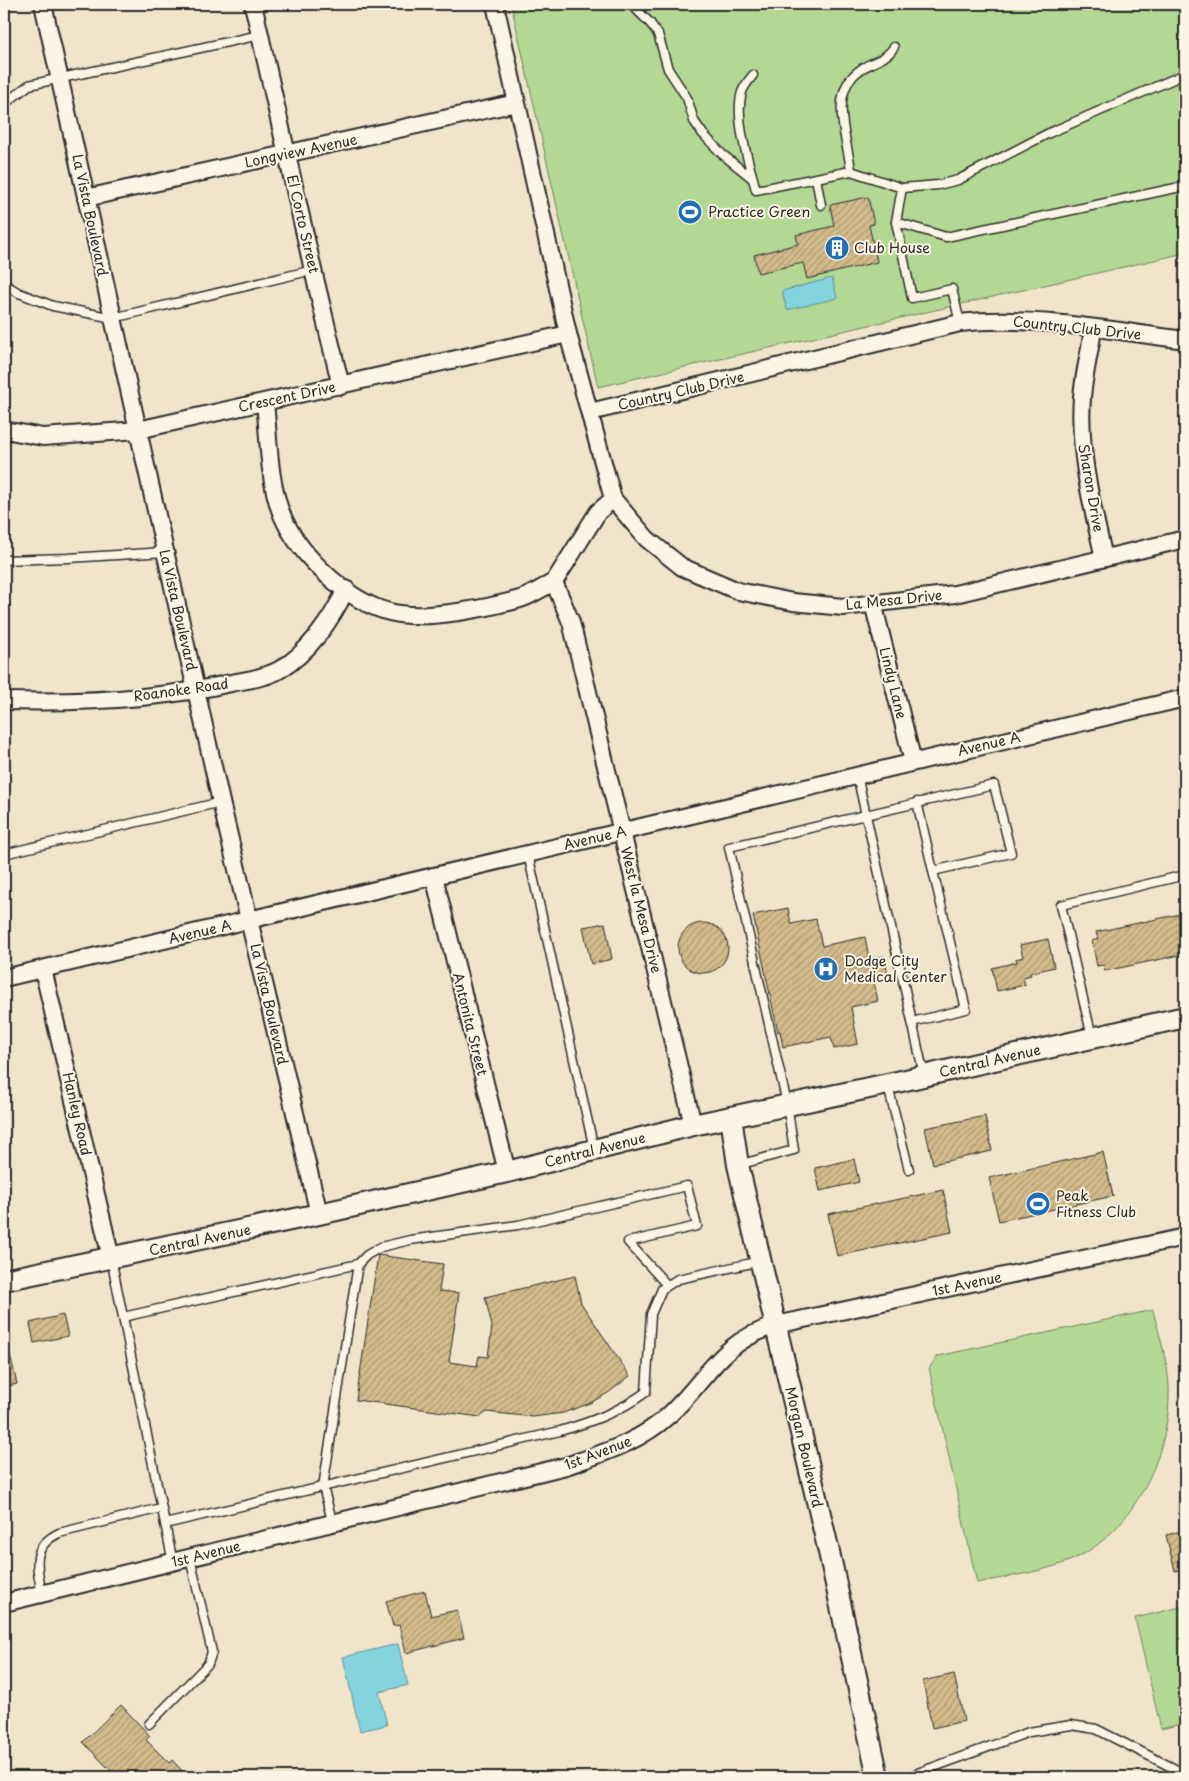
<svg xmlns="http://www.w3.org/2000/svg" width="1189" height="1781" font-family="'Playpen Sans',sans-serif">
<defs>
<pattern id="building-hatch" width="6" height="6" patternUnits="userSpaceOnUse" patternTransform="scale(1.25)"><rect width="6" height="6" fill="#d4bb8b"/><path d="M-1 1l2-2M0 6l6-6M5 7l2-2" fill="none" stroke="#ac9872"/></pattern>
</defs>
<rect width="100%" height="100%" fill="#f0e4ca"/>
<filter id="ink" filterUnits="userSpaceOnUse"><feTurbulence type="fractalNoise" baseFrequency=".02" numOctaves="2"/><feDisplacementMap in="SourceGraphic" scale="10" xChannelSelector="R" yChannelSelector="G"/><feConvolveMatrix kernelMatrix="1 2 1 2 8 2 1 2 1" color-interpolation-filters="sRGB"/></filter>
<g filter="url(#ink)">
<!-- green -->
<g fill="#b2d893" stroke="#6e825f">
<path d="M511,4H1185V253L598,387Z"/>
<path d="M1153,1310C1160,1339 1171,1370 1169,1400C1167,1458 1133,1528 1080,1556C1052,1571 1009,1576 977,1583L929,1368L938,1356Z"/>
<path d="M1185,1606V1723L1161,1729L1135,1618Z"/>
</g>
<!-- water -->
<g fill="#84d4df" stroke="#609097">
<path d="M832,278L837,298L787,310L782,291Z"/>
<path d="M398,1644L408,1685L379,1692L387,1725L360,1731L343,1657Z"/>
</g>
<!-- building -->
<g fill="url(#building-hatch)" stroke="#2b2b2b">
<path d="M868,197L874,224L869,225L877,262L807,279L803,263L758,273L754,255L798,244L796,235L834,226L830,205Z"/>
<path d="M788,908L791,924L816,919L822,946L865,937L869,959L884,956L889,979L874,982L878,1001L851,1007L858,1044L834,1049L831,1037L783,1047L780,1031L778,1032L753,915Z"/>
<path d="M1185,913V954L1105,971L1104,965L1097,966L1092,941L1098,939L1096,932Z"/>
<circle cx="703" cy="948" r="25"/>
<path d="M605,923L612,959L591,964L583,927Z"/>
<path d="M1048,939L1054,967L1030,973L1031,975L1023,977L1025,985L997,991L992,968L1017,962L1016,959L1023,957L1020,945Z"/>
<path d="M985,1116L992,1151L933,1164L925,1128Z"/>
<path d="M1103,1152L1113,1196L999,1221L989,1178Z"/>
<path d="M854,1159L859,1182L820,1191L815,1168Z"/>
<path d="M943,1190L952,1232L837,1256L828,1214Z"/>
<path d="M378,1255L443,1264L439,1291L459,1293L449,1362L477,1366L479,1356L488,1357L492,1326L485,1297L575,1276L581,1303L630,1376L608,1393L588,1404L563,1413L533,1417L487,1412L480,1417L356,1400Z"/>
<path d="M63,1315L68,1336L34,1343L30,1323Z"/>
<path d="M4,1346H8L17,1384L4,1387Z"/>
<path d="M1185,1530V1568L1175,1571L1166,1535Z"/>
<path d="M425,1591L431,1616L457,1610L464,1638L406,1653L399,1625L393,1626L386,1601Z"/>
<path d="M954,1674L964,1721L932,1728L923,1681Z"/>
<path d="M121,1705L150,1736L146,1740L169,1763L172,1760L188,1777H104L111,1771L83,1742Z"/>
</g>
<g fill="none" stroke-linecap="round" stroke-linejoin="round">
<defs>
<g id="service">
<path d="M635,8L650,23L658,34L668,69L687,98L694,121L703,134L722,154L753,179"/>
<path d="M753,75C749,80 744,86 742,92C734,119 749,163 756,190L851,171L902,188L896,222"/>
<path d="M4,104L29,85L260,35"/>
<path d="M851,171C848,139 827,93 860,70C872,61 885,61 894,47"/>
<path d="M816,178L821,205"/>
<path d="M902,188L938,185L958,180L1049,133L1185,74"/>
<path d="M4,284L19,293L53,306L113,318L313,270"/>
<path d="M960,323L952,289L912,298L896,222L946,237L1185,186"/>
<path d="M4,560L68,558L166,552"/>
<path d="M857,775L924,1075"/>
<path d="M917,802L933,871"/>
<path d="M4,854L221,802"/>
<path d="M528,854L594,1149"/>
<path d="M1092,1037L1061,905L1185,875"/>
<path d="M888,1086L909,1170"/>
<path d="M738,1165L794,1150L787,1104L729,847L994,785L1011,853L933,871L966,1009L912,1022"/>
<path d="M111,1258L173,1563"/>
<path d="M358,1264L367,1255L381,1247L410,1240L518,1225L687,1186L697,1226L628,1242L666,1284"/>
<path d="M123,1317L358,1264L323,1487L333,1524"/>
<path d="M165,1524L560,1431C591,1422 619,1412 646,1392L651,1314L662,1289L678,1279L761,1261"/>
<path d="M42,1594C37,1567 30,1547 59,1533L161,1508"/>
<path d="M149,1724L208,1664L212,1652L190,1558"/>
<path d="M907,1777L1029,1732L1071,1725L1096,1729L1185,1774"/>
</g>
<g id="minor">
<path d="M43,4L221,802L319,1214"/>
<path d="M253,4L313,270L341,386"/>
<path d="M495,4L568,334L613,499L647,539L682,567L738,591L793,602L843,607L955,594L1185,539"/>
<path d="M86,198L516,103"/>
<path d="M1093,329C1090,351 1084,374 1082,397C1078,452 1092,505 1104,558"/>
<path d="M265,402C269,439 268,480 282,515C300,557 353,608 400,614C432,619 488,608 520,599C531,596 543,587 554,582"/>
<path d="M590,412L960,323C1034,315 1112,331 1185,340"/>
<path d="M4,430L43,437L138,430L568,334"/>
<path d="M554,582L571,622L693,1125"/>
<path d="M554,582L598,512L613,499"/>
<path d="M873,603L913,762"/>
<path d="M4,701C80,703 157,700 231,683C246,680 265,678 279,670C308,654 332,619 346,589"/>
<path d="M434,876L507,1172"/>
<path d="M43,969L111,1258"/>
<path d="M4,978L1185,698"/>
<path d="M4,1603L566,1466C603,1453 640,1442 669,1415C710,1377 717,1344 776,1325L1185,1237"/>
</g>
<g id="tertiary">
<path d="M731,1117L738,1165L829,1552L878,1777"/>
<path d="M4,1280L319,1214L507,1172L693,1125L888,1084L1185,1017"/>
</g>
</defs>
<!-- service casing -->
<use href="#service" stroke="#2b2b2b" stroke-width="11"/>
<!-- minor casing -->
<use href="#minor" stroke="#2b2b2b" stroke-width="20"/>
<!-- tertiary casing -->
<use href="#tertiary" stroke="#2b2b2b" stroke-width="24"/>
<!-- service -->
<use href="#service" stroke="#fcf5e5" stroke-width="8"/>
<!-- minor -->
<use href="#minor" stroke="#fcf5e5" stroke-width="16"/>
<!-- tertiary -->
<use href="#tertiary" stroke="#fcf5e5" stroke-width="20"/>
</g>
</g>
<!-- icons -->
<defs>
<symbol id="stadium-disc" viewBox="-11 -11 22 22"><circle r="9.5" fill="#1f6fb2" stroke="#fcf5e5"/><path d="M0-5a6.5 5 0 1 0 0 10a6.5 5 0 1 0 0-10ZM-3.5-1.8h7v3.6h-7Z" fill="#fff"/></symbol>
<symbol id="building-disc" viewBox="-11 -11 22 22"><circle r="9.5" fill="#1f6fb2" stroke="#fcf5e5"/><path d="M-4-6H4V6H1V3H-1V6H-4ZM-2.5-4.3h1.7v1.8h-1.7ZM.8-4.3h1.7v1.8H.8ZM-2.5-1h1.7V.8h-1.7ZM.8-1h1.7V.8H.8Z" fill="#fff"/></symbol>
<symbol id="hospital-disc" viewBox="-11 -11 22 22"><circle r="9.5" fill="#1f6fb2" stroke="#fcf5e5"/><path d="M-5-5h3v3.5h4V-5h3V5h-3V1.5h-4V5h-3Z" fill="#fff"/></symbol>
</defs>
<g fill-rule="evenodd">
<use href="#stadium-disc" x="676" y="198" width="28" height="28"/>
<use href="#building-disc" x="823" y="234" width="28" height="28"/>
<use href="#hospital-disc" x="812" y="955" width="28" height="28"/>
<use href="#stadium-disc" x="1024" y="1190" width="28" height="28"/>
</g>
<g text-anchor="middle" stroke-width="4" stroke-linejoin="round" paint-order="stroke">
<!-- street labels -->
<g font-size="14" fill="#2b2b2b" stroke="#fcf5e5">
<text transform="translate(301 151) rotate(-12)" y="5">Longview Avenue</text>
<text transform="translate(90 215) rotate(78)" y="5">La Vista Boulevard</text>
<text transform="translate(303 224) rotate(77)" y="5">El Corto Street</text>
<text transform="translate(1077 328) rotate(6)" y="5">Country Club Drive</text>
<text transform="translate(681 391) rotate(-13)" y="5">Country Club Drive</text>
<text transform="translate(287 397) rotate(-12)" y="5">Crescent Drive</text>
<text transform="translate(1091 488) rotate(80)" y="5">Sharon Drive</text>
<text transform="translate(894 600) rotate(-6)" y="5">La Mesa Drive</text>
<text transform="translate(178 610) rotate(77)" y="5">La Vista Boulevard</text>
<text transform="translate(893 683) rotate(76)" y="5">Lindy Lane</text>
<text transform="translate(181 690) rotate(-8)" y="5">Roanoke Road</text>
<text transform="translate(989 744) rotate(-13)" y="5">Avenue A</text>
<text transform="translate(595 838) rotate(-13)" y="5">Avenue A</text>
<text transform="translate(641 910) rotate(76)" y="5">West la Mesa Drive</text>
<text transform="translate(200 932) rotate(-13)" y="5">Avenue A</text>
<text transform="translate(269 1004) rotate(77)" y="5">La Vista Boulevard</text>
<text transform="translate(470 1024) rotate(76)" y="5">Antonita Street</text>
<text transform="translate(990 1061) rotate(-13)" y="5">Central Avenue</text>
<text transform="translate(77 1114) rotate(77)" y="5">Hanley Road</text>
<text transform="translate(595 1150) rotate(-14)" y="5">Central Avenue</text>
<text transform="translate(200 1240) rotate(-12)" y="5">Central Avenue</text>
<text transform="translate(967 1284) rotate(-12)" y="5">1st Avenue</text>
<text transform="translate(804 1447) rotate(77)" y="5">Morgan Boulevard</text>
<text transform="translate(598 1453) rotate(-21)" y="5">1st Avenue</text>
<text transform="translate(206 1554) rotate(-14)" y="5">1st Avenue</text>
</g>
<!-- poi labels -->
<g font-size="14" fill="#2b2b2b" stroke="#fcf5e5" text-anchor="start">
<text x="708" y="217">Practice Green</text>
<text x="854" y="253">Club House</text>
<text x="844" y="966">Dodge City<tspan x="844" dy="16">Medical Center</tspan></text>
<text x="1056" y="1201">Peak<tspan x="1056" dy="16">Fitness Club</tspan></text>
</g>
</g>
<!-- margin -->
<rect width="1189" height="1781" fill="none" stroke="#fcf5e5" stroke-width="20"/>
<rect x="10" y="10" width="1169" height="1761" fill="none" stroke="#2b2b2b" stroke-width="2" filter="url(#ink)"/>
</svg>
